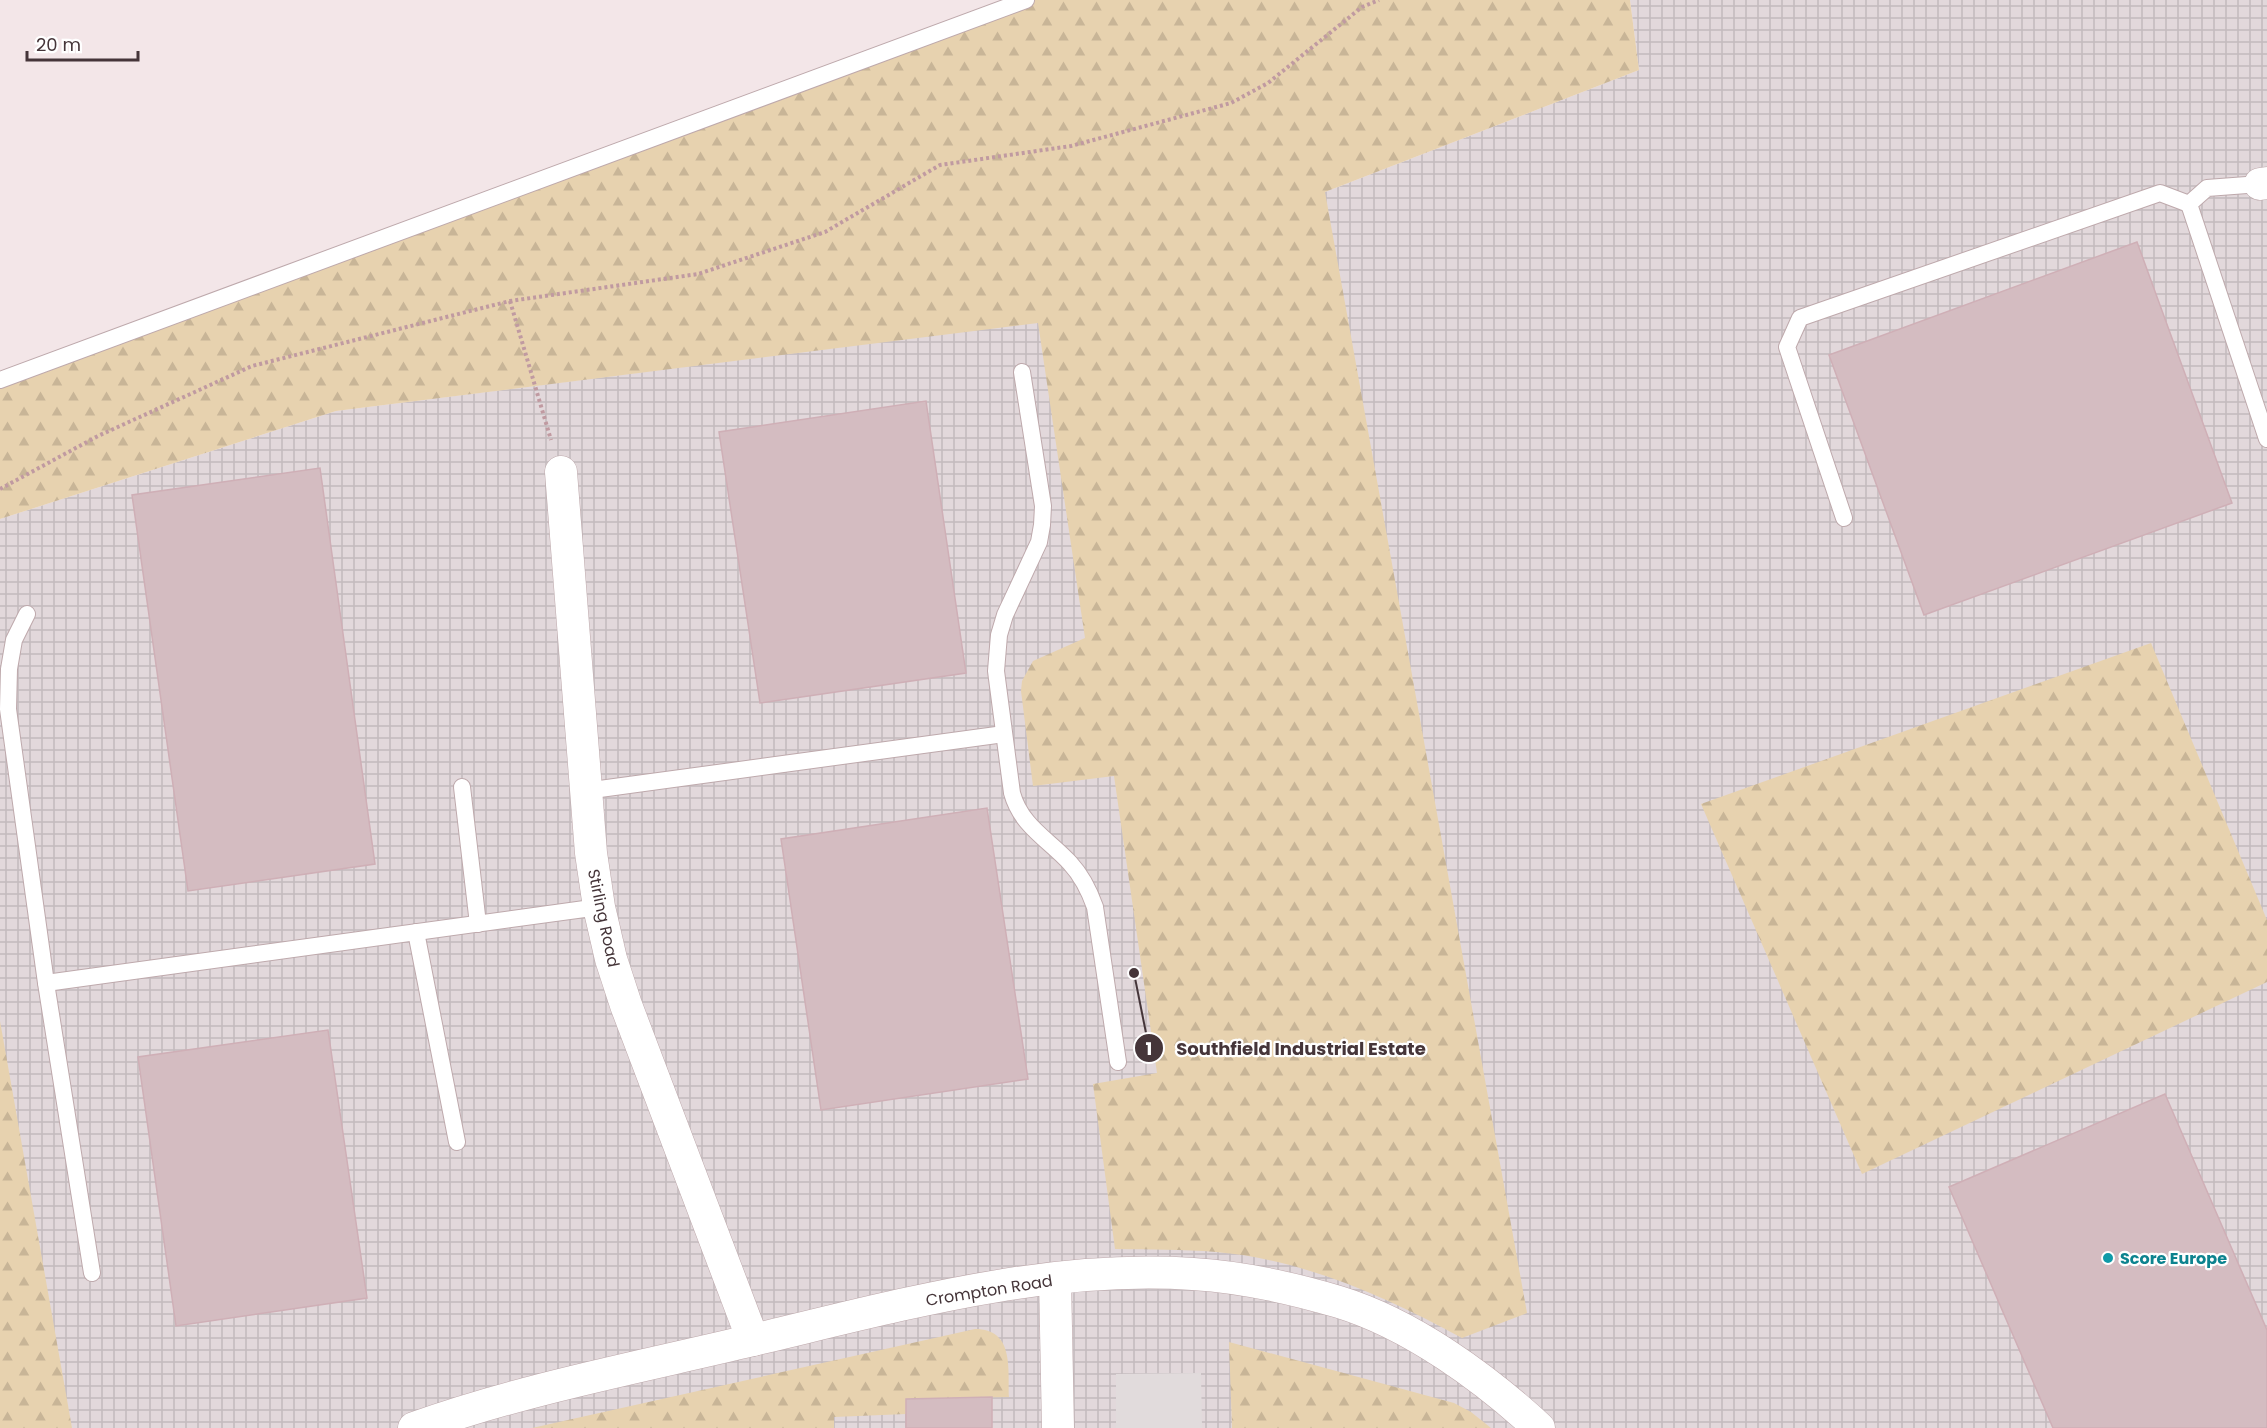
<svg xmlns="http://www.w3.org/2000/svg" width="2267" height="1428" font-family="Poppins,sans-serif">
<defs>
<pattern id="industrial-grid" width="8" height="8" patternUnits="userSpaceOnUse" patternTransform="scale(1.5)"><rect width="8" height="8" fill="#e2d8db"/><path d="M0 4h8M4 0v8" fill="none" stroke="#c3babd"/></pattern>
<pattern id="forest-firs" width="22" height="20" patternUnits="userSpaceOnUse" patternTransform="scale(1.5)"><rect width="22" height="20" fill="#e7d2af"/><path d="M5 1l3.5 6h-7zM16 11l3.5 6h-7z" fill="#c8b597"/></pattern>
</defs>
<rect width="100%" height="100%" fill="#f3e6e8"/>
<!-- industrial -->
<path fill="url(#industrial-grid)" d="M1630,0H2267V1428H0V519L336,411L1038,322L1325,192L1639,70Z"/>
<!-- forest -->
<g fill="url(#forest-firs)">
<path d="M1026,0H1630L1639,70L1325,192L1527,1313L1462,1338C1387,1297 1302,1259 1216,1252C1183,1249 1149,1250 1115,1249L1093,1084L1157,1073L1114,776L1033,786L1021,691L1022,681L1033,661L1085,638L1038,323L336,411L0,519V380Z"/>
<path d="M2151,643L2267,920V982L1862,1174L1701,804Z"/>
<path d="M0,1021L72,1428H0Z"/>
<path d="M975,1329C1014,1329 1008,1368 1009,1397L906,1399V1414L834,1417V1428H532Z"/>
<path d="M1229,1342L1454,1403L1471,1412L1491,1428H1232Z"/>
</g>
<!-- parking -->
<path fill="#e1dbdc" d="M1201,1373L1202,1428H1116V1374Z"/>
<!-- building -->
<g fill="#d4bcc1" stroke="#cfafb6" stroke-width="1.5">
<path d="M2137,242L2232,503L1924,615L1829,355Z"/>
<path d="M926,401L966,673L760,703L719,432Z"/>
<path d="M320,468L375,864L188,891L132,495Z"/>
<path d="M987,808L1028,1079L821,1110L781,839Z"/>
<path d="M328,1030L367,1298L176,1326L138,1057Z"/>
<path d="M2165,1094L2267,1330V1428H2053L1949,1187Z"/>
<path d="M992,1397V1428H906V1399Z"/>
</g>
<g fill="none" stroke-linecap="round" stroke-linejoin="round">
<defs>
<g id="service">
<path d="M2260,184L2207,188L2189,204L2267,439"/>
<path d="M1022,372L1043,506L1042,525L1039,542L1005,615L999,635L996,671L1012,793C1021,826 1048,839 1070,863C1082,876 1089,890 1095,907L1118,1062"/>
<path d="M0,380L1026,0"/>
<path d="M1844,518L1787,347L1800,318L2160,193L2189,204"/>
<path d="M27,614L14,640L9,669L8,709L46,983L92,1273"/>
<path d="M462,787L478,924"/>
<path d="M585,791L1004,734"/>
<path d="M416,932L457,1142"/>
<path d="M46,983L599,907"/>
</g>
<g id="minor">
<path d="M2260,184L2267,183"/>
<path d="M561,472L591,853L599,907L611,959L626,1005L753,1340"/>
<path d="M1055,1279L1058,1428"/>
<path d="M414,1428C523,1389 640,1367 753,1340C897,1306 1045,1264 1193,1274C1242,1277 1292,1288 1339,1302C1411,1324 1485,1378 1539,1428"/>
</g>
</defs>
<!-- service casing -->
<use href="#service" stroke="#bea9ac" stroke-width="18"/>
<!-- minor casing -->
<use href="#minor" stroke="#bea9ac" stroke-width="33"/>
<!-- path -->
<g stroke="#c09aa1" stroke-width="4" stroke-dasharray="3 3" stroke-linecap="butt">
<path d="M510,301L551,440"/>
<path d="M0,489L98,436L252,366L510,301L698,274L825,232L940,165L1071,146L1231,103L1268,83L1362,7L1379,0"/>
</g>
<!-- service -->
<use href="#service" stroke="#fff" stroke-width="16"/>
<!-- minor -->
<use href="#minor" stroke="#fff" stroke-width="32"/>
</g>
<!-- markers -->
<circle fill="#0f9aa8" stroke="#fff" stroke-width="2" cx="2108" cy="1258" r="6"/>
<g text-anchor="middle" stroke-width="4.5" stroke-linejoin="round" paint-order="stroke">
<!-- street labels -->
<g font-size="16" fill="#453539" stroke="#fff">
<text transform="translate(604 918) rotate(78)" y="6">Stirling Road</text>
<text transform="translate(989 1290) rotate(-9)" y="6">Crompton Road</text>
</g>
<!-- culture labels -->
<g font-size="16" font-weight="bold" fill="#0d838f" stroke="#fff" text-anchor="start">
<text x="2120" y="1264">Score Europe</text>
</g>
</g>
<!-- callouts -->
<path fill="none" stroke="#453539" stroke-width="2" d="M1134 973L1149 1048"/>
<g fill="#453539" stroke="#fff" stroke-width="2">
<circle cx="1134" cy="973" r="6"/>
<circle cx="1149" cy="1048" r="15"/>
</g>
<g font-size="18" text-anchor="middle" font-weight="bold" fill="#fff">
<text x="1149" y="1055">1</text>
</g>
<g font-size="18" text-anchor="middle" font-weight="bold" fill="#453539" stroke="#fff" stroke-width="4.5" stroke-linejoin="round" paint-order="stroke">
<text x="1301" y="1055">Southfield Industrial Estate</text>
</g>
<!-- scale -->
<path d="M27 51v9h111v-9" fill="none" stroke="#453539" stroke-width="3"/>
<text x="36" y="51" font-size="18" fill="#453539" stroke="#ffffff" stroke-width="4.5" paint-order="stroke">20 m</text>
</svg>
